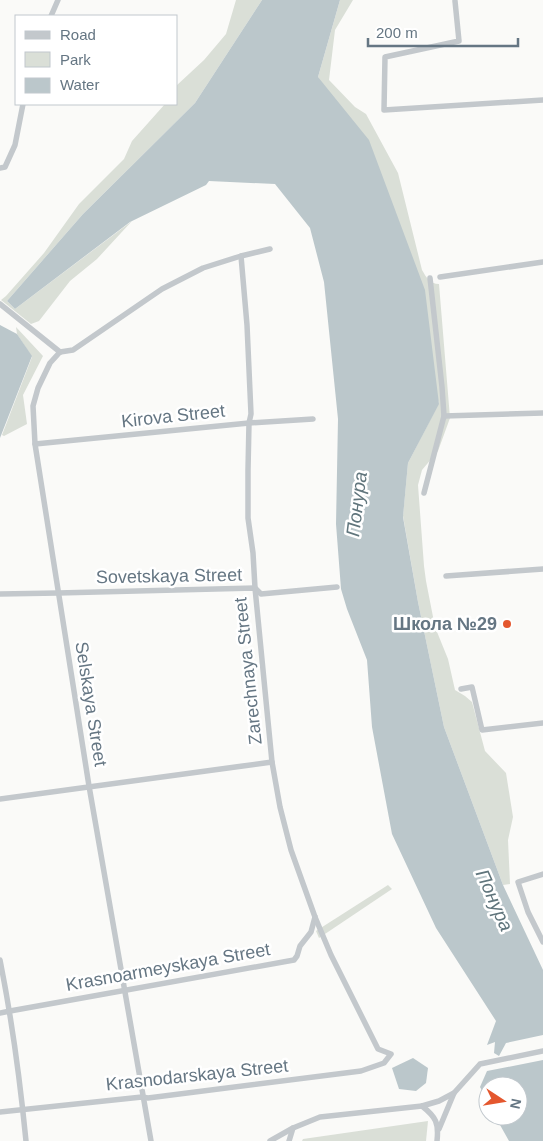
<svg xmlns="http://www.w3.org/2000/svg" width="543" height="1141" font-family="Arial,sans-serif">
<rect width="100%" height="100%" fill="#fafaf8"/>
<!-- green -->
<g fill="#dadfd7">
<path d="M236,0H262L195,103L83,214L7,301L15,309L132,221L97,259L70,281L39,321L31,324L1,300L6,296L44,253L79,204L124,159L132,141L165,104H176V86L204,60L226,34Z"/>
<path d="M340,0H353L335,30L329,80L355,107L366,114L398,173L422,270C426,277 430,284 439,284L450,418L438,451L422,470L418,485L424,566L426,581L435,627L448,659L455,690L465,696L472,702L485,751L506,773L513,817L508,840L510,884L503,885L444,727L418,602L403,516L408,463L439,403L318,77Z"/>
<path d="M16,327L43,356L23,395L27,424L4,436L2,435L32,357L17,334Z"/>
<path d="M388,885L392,889L319,938L316,931Z"/>
<path d="M428,1121L426,1141H302L303,1139Z"/>
</g>
<!-- water -->
<g fill="#bbc7cb">
<path d="M262,0H340L318,77L369,140L425,290L439,404L408,463L403,517L418,602L444,727L503,885L543,970V1035L506,1043L499,1056L494,1053L495,1042L487,1045L496,1021L436,928L392,834L372,727L367,660L347,609L341,589L336,524L338,419L324,282L310,228L275,184L209,181L206,185L130,222L15,309L7,301L83,214L195,103Z"/>
<path d="M0,325L17,334L32,356L0,438Z"/>
<path d="M413,1058L428,1068L426,1083L416,1091L399,1089L392,1068Z"/>
<path d="M543,1060V1141H509L495,1116H518V1086H488V1102L480,1087L487,1071Z"/>
</g>
<g fill="none" stroke-linecap="round" stroke-linejoin="round">
<!-- minor -->
<g stroke="#c3c8cc" stroke-width="5.5">
<path d="M455,1L459,41L385,57L384,110L543,100"/>
<path d="M51,16L58,0"/>
<path d="M0,168L5,167L15,145L23,104"/>
<path d="M440,277L543,262"/>
<path d="M0,304L60,352"/>
<path d="M60,352L50,363L38,388L33,406L35,444L89,786L151,1141"/>
<path d="M60,352L73,350L162,289L203,268L241,256L270,249"/>
<path d="M444,416L543,413"/>
<path d="M35,444L249,423L313,419"/>
<path d="M424,493L444,416L442,387L430,278"/>
<path d="M446,576L543,569"/>
<path d="M0,594L58,593L255,588L261,594L337,587"/>
<path d="M461,689L472,687L482,730L543,723"/>
<path d="M0,799L272,762"/>
<path d="M543,874L518,882L528,912L543,942"/>
<path d="M0,960C12,1020 20,1080 26,1141"/>
<path d="M0,1013L10,1011L294,960L297,956L300,946L311,932L315,917"/>
<path d="M422,1106C436,1117 439,1123 437,1141"/>
<path d="M0,1112L142,1097L148,1098L361,1071L384,1063L391,1054L378,1049L331,955L315,917L291,850L280,807L272,762L255,588L253,553L248,518V470L249,423L251,414L247,325L241,256"/>
<path d="M439,1129L454,1093"/>
<path d="M270,1141L293,1128L320,1117L422,1106L439,1101L454,1093L480,1064L543,1051"/>
<path d="M289,1141L293,1128"/>
</g>
</g>
<!-- markers -->
<circle fill="#e4572e" stroke="#fff" stroke-width="2" cx="507" cy="624" r="5"/>
<g text-anchor="middle" stroke-width="5" stroke-linejoin="round" paint-order="stroke">
<!-- street labels -->
<g font-size="18" fill="#657683" stroke="#fff">
<text transform="translate(173 416) rotate(-6)" y="6">Kirova Street</text>
<text transform="translate(169 576) rotate(-1)" y="6">Sovetskaya Street</text>
<text transform="translate(248 671) rotate(-96)" y="6">Zarechnaya Street</text>
<text transform="translate(91 704) rotate(81)" y="6">Selskaya Street</text>
<text transform="translate(168 967) rotate(-10)" y="6">Krasnoarmeyskaya Street</text>
<text transform="translate(197 1075) rotate(-6)" y="6">Krasnodarskaya Street</text>
</g>
<!-- poi labels -->
<g font-size="18" font-weight="bold" fill="#657683" stroke="#fff" text-anchor="end">
<text x="497" y="630">Школа №29</text>
</g>
<!-- water labels -->
<g font-size="19" font-style="italic" fill="#60757c" stroke="#fff">
<text transform="translate(356 504) rotate(-83)" y="7">Понура</text>
<text transform="translate(495 900) rotate(66)" y="7">Понура</text>
</g>
</g>
<!-- legend -->
<rect x="15" y="15" width="162" height="90" fill="#ffffff" stroke="#c1c8cd"/>
<rect x="25" y="31" width="25" height="8" fill="#c3c8cc" stroke="#c1c8cd"/>
<text x="60" y="40" font-size="15" fill="#657683">Road</text>
<rect x="25" y="52" width="25" height="15" fill="#dadfd7" stroke="#c1c8cd"/>
<text x="60" y="65" font-size="15" fill="#657683">Park</text>
<rect x="25" y="78" width="25" height="15" fill="#bbc7cb" stroke="#c1c8cd"/>
<text x="60" y="90" font-size="15" fill="#657683">Water</text>
<!-- north arrow -->
<g transform="translate(503 1101) rotate(102)"><circle r="24" fill="#ffffff" stroke="#c1c8cd"/>
<path d="M0-4L9 19L0 12L-9 19Z" fill="#e4572e"/>
<text y="-8" font-size="14" font-weight="bold" text-anchor="middle" fill="#657683">N</text>
</g>
<!-- scale -->
<path d="M368 38v8h150v-8" fill="none" stroke="#657683" stroke-width="2.5"/>
<text x="376" y="38" font-size="15" fill="#657683" stroke="#ffffff" stroke-width="4" paint-order="stroke">200 m</text>
</svg>
